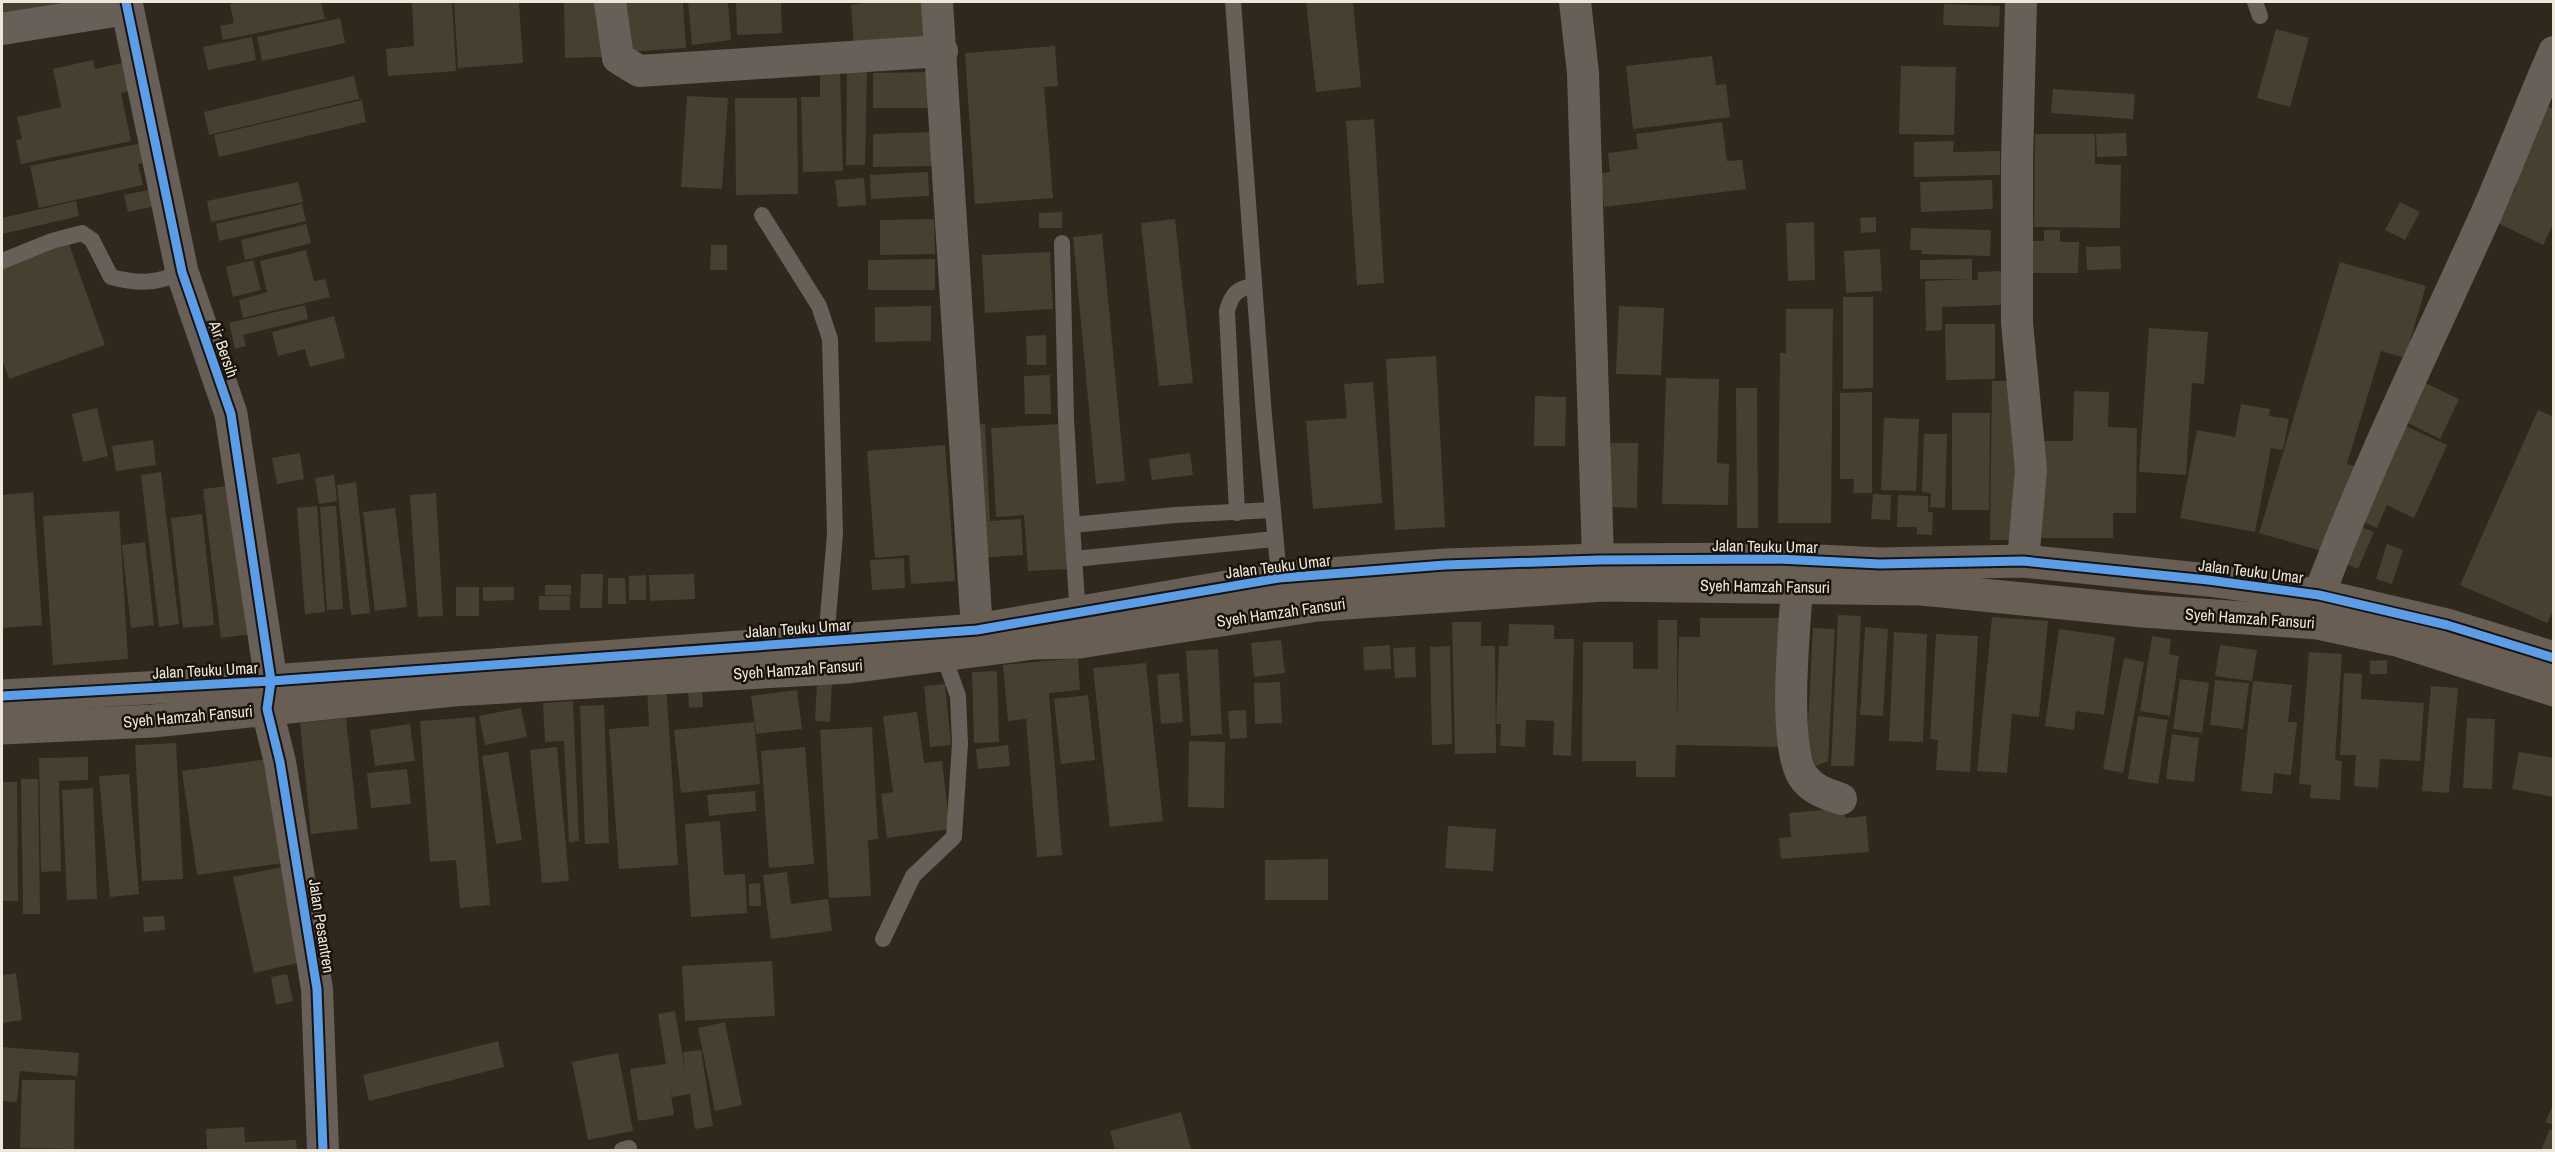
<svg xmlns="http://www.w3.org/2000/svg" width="2555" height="1152" font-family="'Archivo Narrow',sans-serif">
<rect width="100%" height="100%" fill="#2e281d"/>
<!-- building -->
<g fill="#464030">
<path d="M2,2H111L2,23Z"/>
<path d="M242,2H321L325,19L223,40L220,26L234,23L230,4Z"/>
<path d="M412,2H452L456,71L388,76L386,49L414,46Z"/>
<path d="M454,2H519L523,63L458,68Z"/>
<path d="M564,2H604V57L565,58Z"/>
<path d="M624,2H683L686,48L627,52Z"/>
<path d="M688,2H728L731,40L692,45Z"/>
<path d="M736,2H781L782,33L737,35Z"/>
<path d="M871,2H922L926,39L854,46L851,5Z"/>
<path d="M1306,2H1353L1361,87L1316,92Z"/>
<path d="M1944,4L2000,6L1999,27L1943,25Z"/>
<path d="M340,18L345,43L262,61L257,37Z"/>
<path d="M2276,29L2309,38L2290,107L2257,98Z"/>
<path d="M252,37L256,60L208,70L203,47Z"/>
<path d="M1055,46L1058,86L1044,87L1053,198L975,204L965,53Z"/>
<path d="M1712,56L1716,85L1726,84L1730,117L1633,129L1626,66Z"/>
<path d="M93,60L95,69L130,61L136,90L121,93L131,141L21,164L16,140L22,139L17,117L61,107L53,69Z"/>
<path d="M1901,66L1956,67L1954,135L1899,134Z"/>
<path d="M847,70H867L865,165H846Z"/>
<path d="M840,72L843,171L803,172L801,97H820V73Z"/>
<path d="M931,72L930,108H873V73Z"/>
<path d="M354,76L359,99L209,135L204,112Z"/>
<path d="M2053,89L2135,94L2133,119L2051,113Z"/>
<path d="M687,96L728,98L722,189L681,187Z"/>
<path d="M735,98H797L798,194L736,195Z"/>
<path d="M362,100L366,122L219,157L214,135Z"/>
<path d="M2547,106L2554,109V223L2543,245L2498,223L2516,187L2509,182Z"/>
<path d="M1374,119L1384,283L1357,285L1346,121Z"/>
<path d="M1722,122L1727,161L1742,160L1746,189L1604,207L1600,173L1610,172L1608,153L1638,149L1636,134Z"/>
<path d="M932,132L933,166L873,167V134Z"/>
<path d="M2126,133L2127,156L2097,157L2096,134Z"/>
<path d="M2035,134H2095V164L2121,165L2120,228L2034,227Z"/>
<path d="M1954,141L1953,152L2000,151V175L1914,177V142Z"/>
<path d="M147,142L151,161L138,164L143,185L39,208L30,166Z"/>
<path d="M928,172L929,196L871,199L870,175Z"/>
<path d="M864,178L866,205L838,207L835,180Z"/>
<path d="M1992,180L1993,209L1921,212L1920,182Z"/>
<path d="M298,182L303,202L211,222L207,201Z"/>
<path d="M153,189L156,206L128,212L124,195Z"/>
<path d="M76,201L79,216L2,234V218Z"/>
<path d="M2400,202L2420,212L2405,240L2385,230Z"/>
<path d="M302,204L306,221L219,241L216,224Z"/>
<path d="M1062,212V228H1039V213Z"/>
<path d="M1876,217V232L1861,233L1860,218Z"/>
<path d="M934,219L935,254L880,255V220Z"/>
<path d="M1175,219L1193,383L1159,386L1141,223Z"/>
<path d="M1814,222L1815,280L1788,281L1786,223Z"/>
<path d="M306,224L311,243L245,260L241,240Z"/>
<path d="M1911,228L1991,230L1990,256L1921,254L1922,250H1910Z"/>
<path d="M2044,230H2060V242H2079L2078,273H2032L2033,241H2044Z"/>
<path d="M1102,234L1125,481L1096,484L1073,237Z"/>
<path d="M69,244L105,345L9,379L2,359V268Z"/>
<path d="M711,245H727V270H710Z"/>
<path d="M2120,246L2121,269L2087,270L2086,247Z"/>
<path d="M1880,249L1882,291L1846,293L1844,251Z"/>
<path d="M306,250L314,281L325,279L330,297L243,318L239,300L267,292L260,261Z"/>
<path d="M1050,252L1053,309L985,313L982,255Z"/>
<path d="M935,259V290H868V260Z"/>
<path d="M1972,259V280H1978V272L2002,271L2003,305L1942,307V330L1926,331L1925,281L1970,279H1920V260Z"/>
<path d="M253,260L261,290L233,297L226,267Z"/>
<path d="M2340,262L2426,286L2405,358L2381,351L2347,464L2357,467L2332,554L2259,533Z"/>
<path d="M1843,297H1873V388L1843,389Z"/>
<path d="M305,305L308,319L243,335L246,346L235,349L229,323Z"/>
<path d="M931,306V341L875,342V307Z"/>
<path d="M1619,306L1664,308L1661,375L1616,374Z"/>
<path d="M1786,309H1833L1831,523H1778L1780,353H1786Z"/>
<path d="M334,316L345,358L310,367L305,349L278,356L272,332Z"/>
<path d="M1945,324H1995V379L1946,380Z"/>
<path d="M2149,328L2208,332L2204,384L2192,383L2186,475L2139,472Z"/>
<path d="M1046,335V365H1027L1026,336Z"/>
<path d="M1436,356L1445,527L1395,530L1386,359Z"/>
<path d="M1050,375L1051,414H1025L1024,376Z"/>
<path d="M1666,378L1719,379L1717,463L1729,464L1728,505L1662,504Z"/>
<path d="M1992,381H2020L2018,540H1990Z"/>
<path d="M2421,381L2459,399L2440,439L2402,420Z"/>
<path d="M1373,382L1382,503L1313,509L1306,421L1347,418L1344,384Z"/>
<path d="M1736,388H1757L1758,528H1737Z"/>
<path d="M2074,391L2109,392L2108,427L2137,428L2136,513H2113V538H2036L2037,441H2073Z"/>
<path d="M1872,392V493H1853L1854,479H1840V393Z"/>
<path d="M1535,396L1566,397L1565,446H1534Z"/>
<path d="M2241,404L2270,409L2269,416L2289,419L2283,450L2271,448L2255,532L2180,518L2197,430L2235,437Z"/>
<path d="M97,408L108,456L83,462L72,414Z"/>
<path d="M2538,410L2554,417V609L2547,623L2460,585Z"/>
<path d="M1952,413H1990L1989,510H1952Z"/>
<path d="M1884,418L1919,419L1916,491L1881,490Z"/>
<path d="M2399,423L2447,445L2414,518L2387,505L2377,528L2355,518Z"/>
<path d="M985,424L990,521L1021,519L1023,555L978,558L970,425Z"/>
<path d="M1060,424L1069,569L1028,571L1024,515L996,517L991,428Z"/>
<path d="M1924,434H1947L1945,508L1930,507L1931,493L1922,492Z"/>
<path d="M153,440L156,465L116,471L112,446Z"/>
<path d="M1611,443H1638L1637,508L1609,507Z"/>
<path d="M945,445L955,581L911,584L909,555L875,558L867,451Z"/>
<path d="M300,453L304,479L277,484L272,458Z"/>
<path d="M1190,453L1193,475L1152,480L1149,459Z"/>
<path d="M161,472L179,624L159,627L141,475Z"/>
<path d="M334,475L337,501L319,504L315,478Z"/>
<path d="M356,482L370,613L351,615L337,485Z"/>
<path d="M236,485L253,634L221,638L203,489Z"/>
<path d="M33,492L42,625L2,628V495Z"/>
<path d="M436,493L443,616L418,617L410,495Z"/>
<path d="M1873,494L1891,495L1890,520L1871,519Z"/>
<path d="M1898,495L1928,496V512H1933L1932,535L1917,534V527H1897Z"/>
<path d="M317,506L325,612L305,614L297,508Z"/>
<path d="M336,506L343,609L327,610L320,507Z"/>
<path d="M395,508L407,607L375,611L363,512Z"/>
<path d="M119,511L128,659L53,665L43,516Z"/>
<path d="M202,514L214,625L183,628L171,518Z"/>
<path d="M2354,524L2374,532L2358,569L2338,560Z"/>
<path d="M145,542L154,625L131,628L122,545Z"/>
<path d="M2387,544L2403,550L2392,584L2376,579Z"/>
<path d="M904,558L905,588L872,590L870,560Z"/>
<path d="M581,574H603L602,608H580Z"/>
<path d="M694,574L695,599L650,601L649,575Z"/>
<path d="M646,575V600H629V576Z"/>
<path d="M608,578H625L626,604H608Z"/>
<rect x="545" y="585" width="26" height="10"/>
<rect x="456" y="587" width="23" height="29"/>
<path d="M483,587H514V600L483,601Z"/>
<rect x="539" y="596" width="31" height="14"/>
<path d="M1838,615L1861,616L1854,766H1831Z"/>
<path d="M1992,617L2048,621L2039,717L2012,714L2007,773L1977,771Z"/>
<path d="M1700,618H1784L1781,747L1676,745L1675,777H1636V761H1582L1583,642H1633V669H1658V620H1677V724L1679,637H1700Z"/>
<path d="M1452,622H1481V646H1495L1496,753L1455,754Z"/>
<path d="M1509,624L1554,625V639H1574L1571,756L1553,755L1554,721L1526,720L1525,747L1500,746L1501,724H1496L1499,646H1508Z"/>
<path d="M1865,627L1888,629L1883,716L1860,715Z"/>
<path d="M1813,628L1835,629L1828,761L1816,766L1807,744Z"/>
<path d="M2059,629L2115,637L2104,715L2076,711L2074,730L2045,726Z"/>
<path d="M1894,632L1927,634L1923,742L1889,741Z"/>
<path d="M1936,634L1978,636L1970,772L1936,770L1938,740L1930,739Z"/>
<path d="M2152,636L2171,639L2169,654L2179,656L2170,716L2140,711Z"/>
<path d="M1281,640L1285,673L1254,677L1251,643Z"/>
<path d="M1390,645L1391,669L1364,670L1363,647Z"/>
<path d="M2220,645L2257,650L2252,681L2215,676Z"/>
<path d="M1450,646L1452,744L1432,745L1430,647Z"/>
<path d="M1415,647L1416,677L1395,678L1393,648Z"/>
<path d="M1218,649L1222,734L1191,736L1186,651Z"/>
<path d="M2309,652L2342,654L2335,760L2342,761L2340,800L2310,798L2311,785L2299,784Z"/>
<path d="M1078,658L1080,690L1049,693L1062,855L1037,857L1026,719L1008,721L1003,665Z"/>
<path d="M2124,658L2144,662L2123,773L2103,769Z"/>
<path d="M2387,660V674H2370V661Z"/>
<path d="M1146,663L1163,821L1110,827L1093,668Z"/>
<path d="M997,671L999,742L974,743L972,672Z"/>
<path d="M1179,673L1183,722L1161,724L1157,675Z"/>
<path d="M2344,673L2362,674L2361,699L2424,703L2420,761L2380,759L2378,788L2354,786L2356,755H2340Z"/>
<path d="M2180,679L2209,683L2202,733L2173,729Z"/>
<path d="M2215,680L2249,683L2243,729L2210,725Z"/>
<path d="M2253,681L2292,685L2288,722H2297L2291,775L2274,773L2272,794L2241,791Z"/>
<path d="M817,682H832L830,722L815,721Z"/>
<path d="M1280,682L1282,723L1255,724L1254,683Z"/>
<path d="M945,684L951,745L930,747L924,686Z"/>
<path d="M666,685L678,865L619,869L609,729L649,726L647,687Z"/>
<path d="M2431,686L2458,688L2449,793L2422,791Z"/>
<path d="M702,689L703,707L689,708L688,690Z"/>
<path d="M797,690L802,729L756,734L751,696Z"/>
<path d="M1088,695L1095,760L1061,764L1054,699Z"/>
<path d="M573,701L579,841L569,842L564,741L545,742L543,703Z"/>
<path d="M604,705L609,843L585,844L580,706Z"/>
<path d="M521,708L527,737L485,745L479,716Z"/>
<path d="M1246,710L1247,738L1230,739L1228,711Z"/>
<path d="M917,712L924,763L942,761L950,829L887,838L881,794L893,792L883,716Z"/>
<path d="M2138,716L2168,720L2158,784L2128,779Z"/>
<path d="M475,717L490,905L460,908L456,860L430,862L420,721Z"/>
<path d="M346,718L358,829L311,834L300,723Z"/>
<path d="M2467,718L2495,719L2492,789L2463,788Z"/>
<path d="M754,722L760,784L681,793L674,730Z"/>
<path d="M410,724L415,761L375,766L370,730Z"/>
<path d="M872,727L878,839L868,840L871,896L829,898L820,730Z"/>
<path d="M2172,734L2199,738L2194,782L2166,779Z"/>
<path d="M1189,741L1225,742L1224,808L1188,807Z"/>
<path d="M176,743L183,879L142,881L135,745Z"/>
<path d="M1008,745L1010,766L978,769L976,749Z"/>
<path d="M557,747L569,881L542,883L530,750Z"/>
<path d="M805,747L814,864L769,868L761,751Z"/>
<path d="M508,752L522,840L496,844L482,756Z"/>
<path d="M2519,752L2554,758V797L2512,789Z"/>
<path d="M88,757V780L59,781L61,871L41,872L39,758Z"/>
<path d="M275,758L290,862L197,875L182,771Z"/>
<path d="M407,769L411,804L371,808L367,773Z"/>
<path d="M129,774L139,894L110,897L99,776Z"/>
<path d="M21,779H38L40,914H23Z"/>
<path d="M2,782H17L18,901H2Z"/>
<path d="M93,788L97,899L67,900L62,790Z"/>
<path d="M755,791L756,811L709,816L707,795Z"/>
<path d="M1845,808V818L1866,816L1869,852L1781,859L1779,838L1791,837L1789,813Z"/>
<path d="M720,821L724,875L745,874L747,913L691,917L685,824Z"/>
<path d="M1448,826L1496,829L1493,871L1445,868Z"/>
<path d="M1328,859V900H1265V860Z"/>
<path d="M282,867L302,962L254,973L233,877Z"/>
<path d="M787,872L791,904L828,899L832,931L771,939L763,875Z"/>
<path d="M760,883L761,906H749V884Z"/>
<path d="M164,916L165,930L144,932L143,917Z"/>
<path d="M772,961L775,1016L685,1021L682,966Z"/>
<path d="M16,973L22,1020L2,1023V975Z"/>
<path d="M287,974L293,1001L276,1005L271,977Z"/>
<path d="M675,1011L685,1070L683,1052L701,1050L713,1126L695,1129L690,1094L672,1097L670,1087L674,1115L638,1121L630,1069L666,1064L658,1014Z"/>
<path d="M725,1022L742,1105L715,1111L698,1028Z"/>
<path d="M498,1041L504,1067L369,1101L363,1075Z"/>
<path d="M2,1047L79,1053L77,1076L20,1071L17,1102L2,1101Z"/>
<path d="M618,1053L633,1131L588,1140L572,1062Z"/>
<path d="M22,1080H75L74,1149L20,1148Z"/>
<path d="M2554,1103V1125L2545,1122Z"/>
<path d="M1181,1112L1191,1150H1115L1110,1131Z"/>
<path d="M244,1127L245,1142L296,1140L297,1150H207L206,1129Z"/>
<path d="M2550,1129L2554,1131V1150H2541Z"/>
</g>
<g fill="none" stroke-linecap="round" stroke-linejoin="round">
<!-- service -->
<g stroke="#685f58" stroke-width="16">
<path d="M1233,2L1264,416L1273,510"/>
<path d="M2255,2L2260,16"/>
<path d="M762,215L819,306L830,339L835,534L826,641"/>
<path d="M1062,243L1066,418L1072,525"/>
<path d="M2,261L52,241L82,233L92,240L111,277C138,284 156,284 182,272"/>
<path d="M1237,513L1227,311C1231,295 1237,288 1254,286"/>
<path d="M1074,559L1275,539"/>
<path d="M1078,617L1072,525L1175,515L1273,510L1279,578"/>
<path d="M883,939L913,876L954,837L960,744L958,696L943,654"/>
<path d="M622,1150L629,1148"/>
</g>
<!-- minor -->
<g stroke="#685f58" stroke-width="32">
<path d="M610,2L618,58L639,71L942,51"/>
<path d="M937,2L977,630"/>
<path d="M1575,2L1583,73L1598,560"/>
<path d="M2021,2L2017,161V323L2031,470L2023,561"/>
<path d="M2,29L127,9"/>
<path d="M1797,586C1795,626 1781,751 1805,779C1815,791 1828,794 1841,799"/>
<path d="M2319,595C2368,464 2430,339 2487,212C2510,159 2531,105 2554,52"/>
<path d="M267,709L280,762L317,989L323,1150"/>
</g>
<!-- tertiary -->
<path stroke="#685f58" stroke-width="33" d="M126,2L182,272L231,414L271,681L267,708"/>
<!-- trunk -->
<g stroke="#685e54" stroke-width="33">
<path d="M2,696L271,681L977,630L1279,578L1445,565L1598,560L1777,559L1880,564L2023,561L2208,580L2319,595L2447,625L2554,658"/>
<path d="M2,728L153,721L453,690L849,667L1034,643L1079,642L1317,605L1604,585L1922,589L2143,611L2318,623L2397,640L2554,690"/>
</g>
<defs>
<g id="cycleway">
<path d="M126,2L182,272L231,414L271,681L267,709L280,762L317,989L323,1150"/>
<path d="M2,696L271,681L977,630L1279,578L1445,565L1598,560L1777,559L1880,564L2023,561L2208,580L2319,595L2447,625L2554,658"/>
</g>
</defs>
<!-- cycleway casing -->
<use href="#cycleway" stroke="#19130a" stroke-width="13"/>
<!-- cycleway -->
<use href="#cycleway" stroke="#5a9eea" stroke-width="9"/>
</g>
<g text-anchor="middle" stroke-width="5" stroke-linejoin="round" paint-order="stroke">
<!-- street labels -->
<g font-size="16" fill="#eee6d9" stroke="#19130a">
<text transform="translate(224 349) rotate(71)" y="6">Air Bersih</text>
<text transform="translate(1765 546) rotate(1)" y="6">Jalan Teuku Umar</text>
<text transform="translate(1278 566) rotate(-7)" y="6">Jalan Teuku Umar</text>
<text transform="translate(2251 571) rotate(7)" y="6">Jalan Teuku Umar</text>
<text transform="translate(1765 586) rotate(1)" y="6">Syeh Hamzah Fansuri</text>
<text transform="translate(1281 612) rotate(-8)" y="6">Syeh Hamzah Fansuri</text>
<text transform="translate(2250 618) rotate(4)" y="6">Syeh Hamzah Fansuri</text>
<text transform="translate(798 628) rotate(-4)" y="6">Jalan Teuku Umar</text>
<text transform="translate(798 669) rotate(-4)" y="6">Syeh Hamzah Fansuri</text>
<text transform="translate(205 670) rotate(-3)" y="6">Jalan Teuku Umar</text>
<text transform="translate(188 716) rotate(-5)" y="6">Syeh Hamzah Fansuri</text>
<text transform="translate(322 926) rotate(81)" y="6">Jalan Pesantren</text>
</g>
</g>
<!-- border -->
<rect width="2555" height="1152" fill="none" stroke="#eee6d9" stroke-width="6"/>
</svg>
